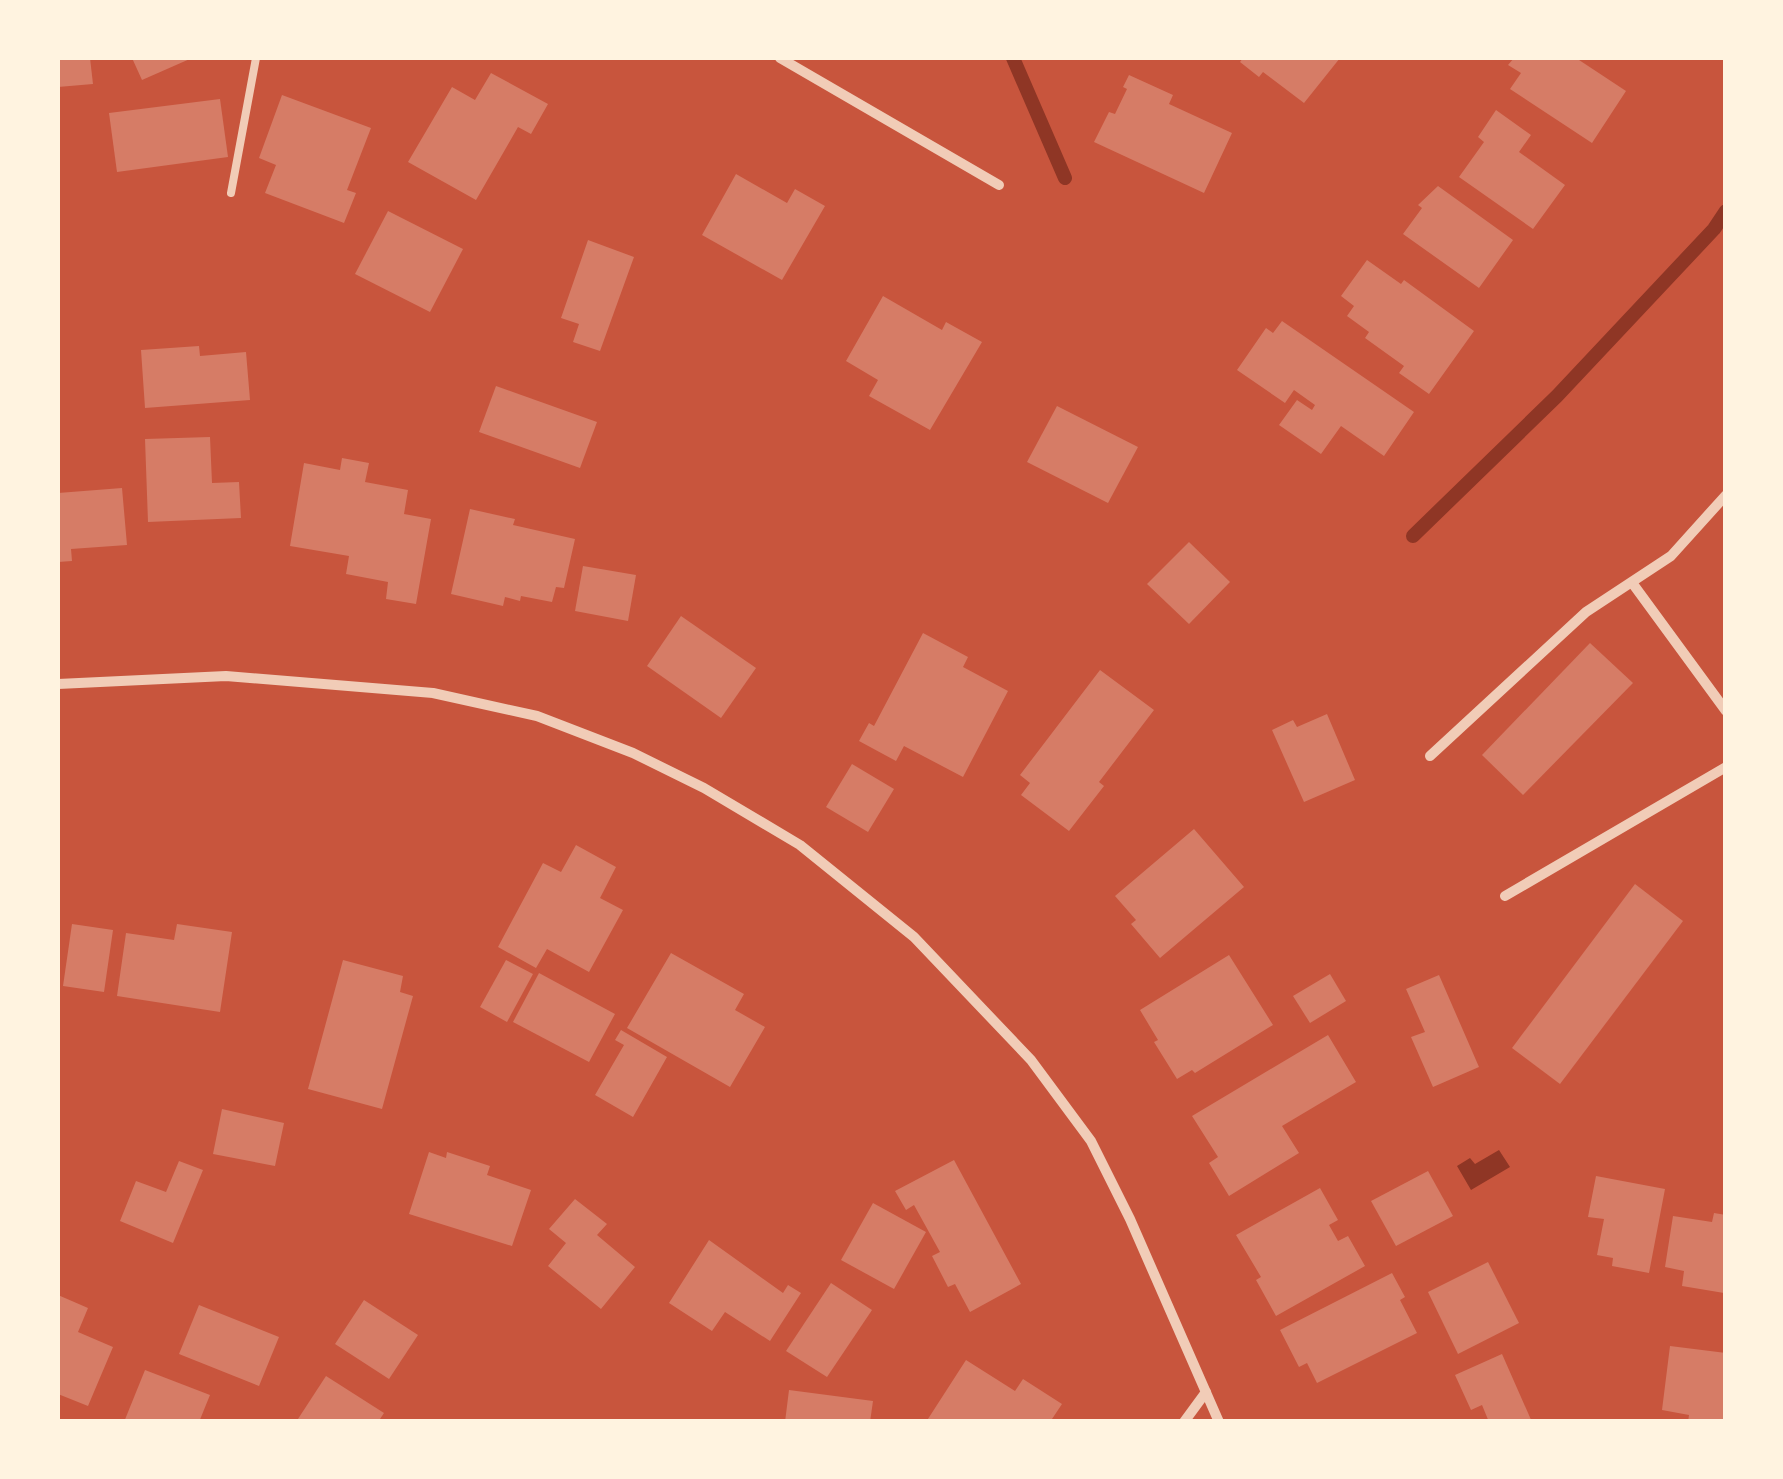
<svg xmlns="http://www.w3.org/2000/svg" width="1783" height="1479" font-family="Jost,sans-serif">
<rect width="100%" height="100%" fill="#c8553d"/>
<!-- water -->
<path fill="#8f3625" d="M1499,1150L1510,1167L1471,1190L1457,1166L1470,1158L1475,1164Z"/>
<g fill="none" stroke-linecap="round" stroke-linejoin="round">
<!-- stream -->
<g stroke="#8f3625" stroke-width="14">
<path d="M1013,58L1065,178"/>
<path d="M1413,536L1557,396L1714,229L1726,211"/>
</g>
</g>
<!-- building -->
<g fill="#d67c66">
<path d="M58,58H90L93,84L58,87Z"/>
<path d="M132,58H192L142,80Z"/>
<path d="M1243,58H1340L1304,103L1263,72L1259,77L1240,62Z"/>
<path d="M1514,58H1576L1626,91L1592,143L1510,89L1521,73L1508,65Z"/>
<path d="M491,73L548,104L531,134L518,127L476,200L408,162L452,87L475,100Z"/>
<path d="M1129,75L1173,95L1169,104L1232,133L1204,193L1094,142L1109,112L1115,114L1127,89L1123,87Z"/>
<path d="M282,95L371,128L347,190L356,193L344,223L265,193L276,165L259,158Z"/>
<path d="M220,99L228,157L117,172L109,113Z"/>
<path d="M1496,110L1531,135L1519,152L1565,185L1533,229L1459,177L1484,142L1478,137Z"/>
<path d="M736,174L787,203L795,189L825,206L782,280L702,235Z"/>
<path d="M1438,186L1513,240L1479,288L1403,234L1422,208L1418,205Z"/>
<path d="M388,211L463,249L430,312L355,274Z"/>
<path d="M588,240L634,257L600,351L573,342L579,324L561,318Z"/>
<path d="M1367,260L1401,284L1404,280L1474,331L1429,394L1399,373L1404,366L1365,338L1369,332L1347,316L1354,306L1341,296Z"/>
<path d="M883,296L942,330L946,322L982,342L930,430L869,396L878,380L846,361Z"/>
<path d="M1282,321L1414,412L1384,456L1341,426L1321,454L1279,425L1297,400L1312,410L1315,405L1294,390L1285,403L1237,370L1266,328L1273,333Z"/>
<path d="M199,346L200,356L246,352L250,400L145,408L141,350Z"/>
<path d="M496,386L597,422L580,468L479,432Z"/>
<path d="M1057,406L1138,447L1108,503L1027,462Z"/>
<path d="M210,437L212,483L239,482L241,518L148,522L145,439Z"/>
<path d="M342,458L369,463L365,482L408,490L404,514L431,519L416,604L386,599L388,582L346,574L349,556L290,546L304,463L340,470Z"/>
<path d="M122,488L127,545L71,549L72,561L58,562V493Z"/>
<path d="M470,509L515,519L513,525L575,539L564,588L556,587L552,602L521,596L520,601L505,597L503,606L451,594Z"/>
<path d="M1189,542L1230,582L1189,624L1147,584Z"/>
<path d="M583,566L636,575L628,621L575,611Z"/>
<path d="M681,616L756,668L721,718L647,666Z"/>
<path d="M923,633L968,657L963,667L1008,691L963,777L904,746L896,761L859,741L869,723L874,726Z"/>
<path d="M1590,643L1633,683L1523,795L1482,755Z"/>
<path d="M1100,670L1154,710L1099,782L1104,786L1069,831L1021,795L1030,783L1020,775Z"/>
<path d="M1327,714L1355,780L1304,802L1272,730L1293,720L1297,727Z"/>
<path d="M852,764L894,789L868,832L826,807Z"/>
<path d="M1194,829L1244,887L1160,958L1131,924L1136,920L1115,896Z"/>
<path d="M576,845L616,867L600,898L623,910L589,972L547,949L536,968L498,947L543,863L561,872Z"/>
<path d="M1635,884L1683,921L1560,1084L1512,1048Z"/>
<path d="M72,924L113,930L104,992L63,986Z"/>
<path d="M177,924L232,932L220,1012L117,996L126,933L174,940Z"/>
<path d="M671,953L744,994L735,1010L765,1027L730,1087L627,1028Z"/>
<path d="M1229,955L1273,1025L1195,1073L1192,1070L1177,1079L1154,1042L1158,1040L1140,1010Z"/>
<path d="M343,960L403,976L400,992L413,996L382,1109L308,1089Z"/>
<path d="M506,960L533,974L507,1022L480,1007Z"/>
<path d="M539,973L615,1014L589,1062L513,1022Z"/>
<path d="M1330,974L1346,1001L1310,1023L1293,996Z"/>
<path d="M1439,975L1479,1067L1433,1087L1411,1037L1425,1032L1406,989Z"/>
<path d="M621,1030L667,1057L633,1117L595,1095L624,1045L615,1040Z"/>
<path d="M1328,1035L1356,1082L1282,1126L1299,1153L1229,1196L1209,1163L1218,1157L1192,1116Z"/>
<path d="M222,1109L284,1123L275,1166L213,1154Z"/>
<path d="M429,1152L446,1158L447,1152L490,1166L487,1175L531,1190L512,1246L409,1214Z"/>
<path d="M954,1160L1021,1284L970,1312L955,1284L948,1287L932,1256L940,1252L914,1205L906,1210L895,1191Z"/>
<path d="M179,1161L203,1170L173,1243L120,1221L136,1181L166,1192Z"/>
<path d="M1428,1171L1453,1216L1396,1246L1371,1201Z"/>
<path d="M1596,1176L1665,1189L1649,1273L1612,1266L1613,1258L1597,1255L1604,1219L1588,1217Z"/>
<path d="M1320,1188L1338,1220L1329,1225L1338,1241L1348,1236L1365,1266L1276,1316L1256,1280L1261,1277L1236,1235Z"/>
<path d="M575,1199L607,1224L597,1235L635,1267L601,1309L548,1266L566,1243L549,1229Z"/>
<path d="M873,1203L926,1232L894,1289L841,1260Z"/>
<path d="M1714,1213L1726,1215L1724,1293L1682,1286L1684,1271L1665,1267L1673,1216L1712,1222Z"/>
<path d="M709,1240L783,1293L788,1285L801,1293L770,1341L725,1312L712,1331L669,1303Z"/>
<path d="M1488,1262L1519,1323L1458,1354L1428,1292Z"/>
<path d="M1392,1273L1405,1297L1400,1300L1417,1333L1317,1383L1307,1363L1299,1367L1280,1330Z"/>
<path d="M831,1283L872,1310L827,1377L786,1351Z"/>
<path d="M58,1295L88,1308L78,1332L113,1347L88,1406L58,1394Z"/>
<path d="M364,1300L418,1335L389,1379L335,1344Z"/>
<path d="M199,1305L279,1337L259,1386L179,1354Z"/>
<path d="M1670,1346L1726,1353V1422H1688L1689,1415L1662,1410Z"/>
<path d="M1502,1354L1532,1422H1489L1482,1405L1471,1410L1455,1375Z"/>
<path d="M966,1360L1015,1391L1023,1379L1062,1404L1050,1422H926Z"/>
<path d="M145,1370L210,1395L199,1422H124Z"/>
<path d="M326,1376L384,1413L378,1422H296Z"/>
<path d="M789,1390L873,1401L870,1422H785Z"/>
</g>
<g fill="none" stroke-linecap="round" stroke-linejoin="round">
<!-- service -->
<path stroke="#f1ccb7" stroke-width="8" d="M231,193L256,58"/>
<!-- minor -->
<g stroke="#f1ccb7" stroke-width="10">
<path d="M780,58L999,185"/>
<path d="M1633,584L1726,711"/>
<path d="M58,684L226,676L433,693L537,716L633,753L704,788L800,845L914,937L1031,1060L1091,1141L1130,1219L1219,1422"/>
<path d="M1430,756L1586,612L1671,556L1726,495"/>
<path d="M1505,896L1726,767"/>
<path d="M1184,1422L1206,1392"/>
</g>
</g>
<!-- border -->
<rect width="1783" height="1479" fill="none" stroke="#fff3e0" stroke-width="120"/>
</svg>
